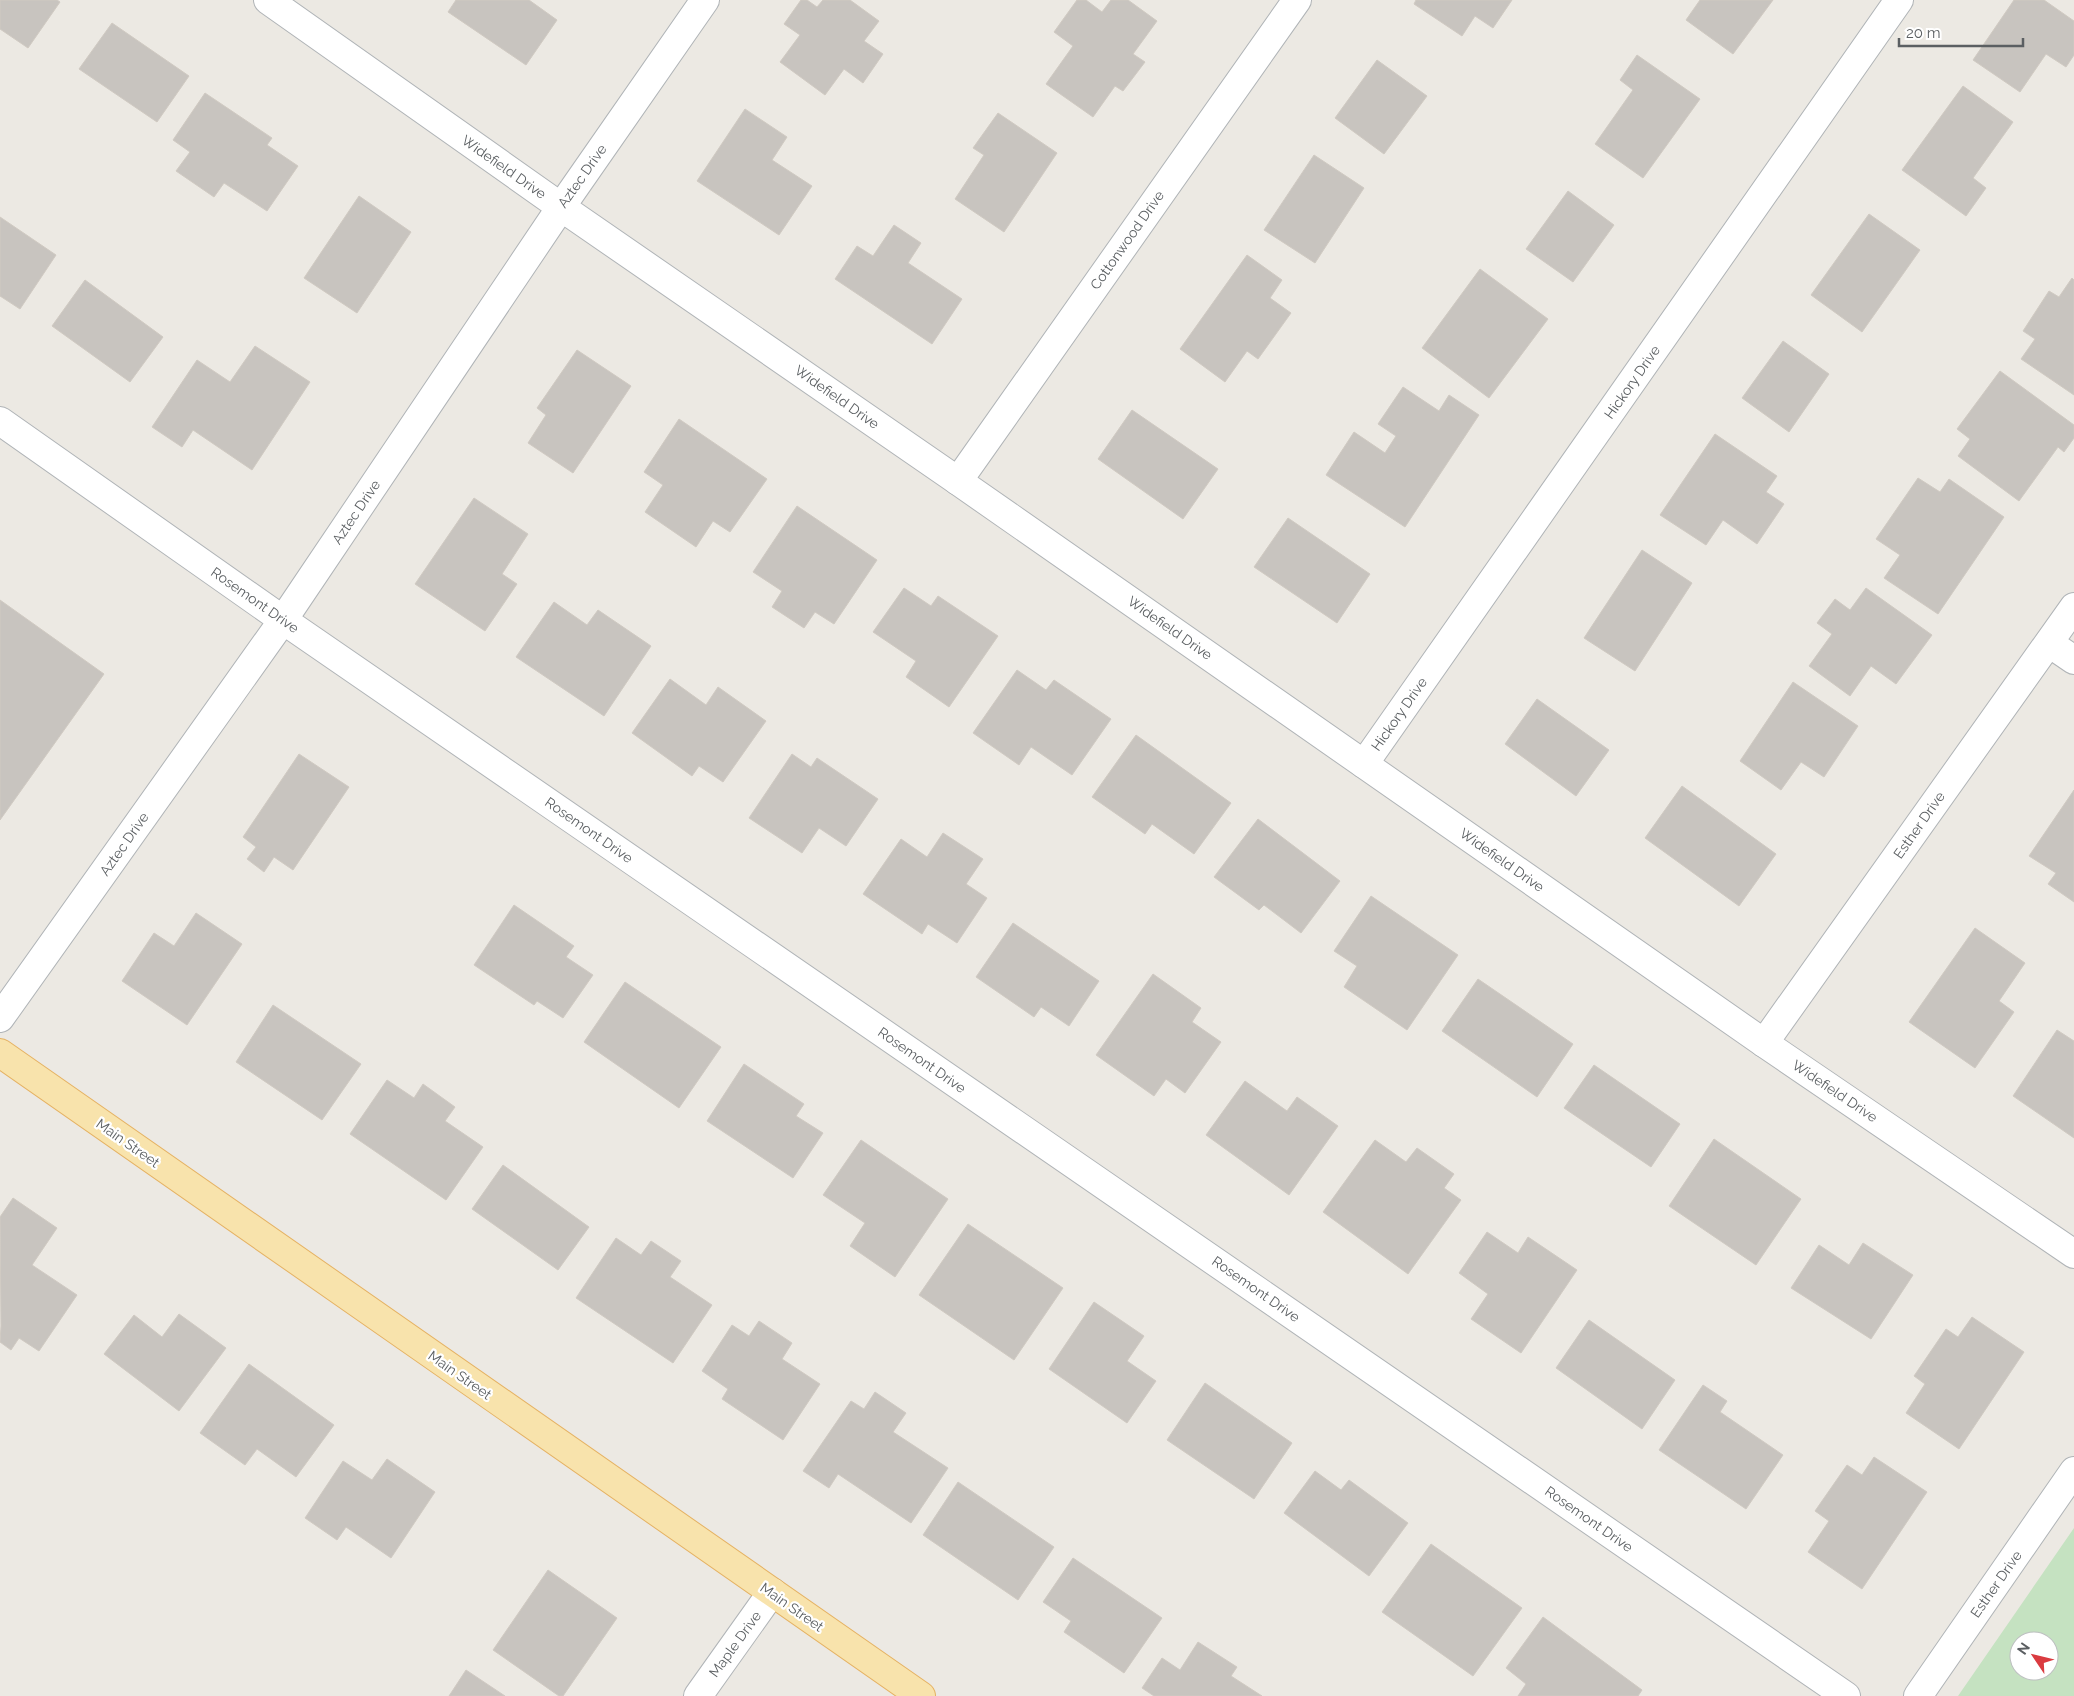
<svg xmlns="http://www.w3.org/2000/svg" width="2074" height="1696" font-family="Raleway,sans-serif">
<rect width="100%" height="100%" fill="#ece9e3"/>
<!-- green -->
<path fill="#c5e2c1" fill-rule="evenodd" d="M2074,1528V1696H1958ZM2019,1641H2049V1671H2019Z"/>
<!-- building -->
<g fill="#c8c4bf" stroke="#d0cac2">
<path d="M0,0H57L60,2L28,48L0,29Z"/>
<path d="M456,0H529L557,20L526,65L448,12Z"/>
<path d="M801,0H807L817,7L823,0H850L879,21L864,41L883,54L863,83L844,69L825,95L780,62L800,35L784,24Z"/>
<path d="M1077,0H1086L1102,12L1111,0H1128L1157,21L1133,54L1145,62L1123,91L1115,86L1093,117L1046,84L1073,46L1054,32Z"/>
<path d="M1416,0H1512L1493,28L1475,16L1462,36L1414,4Z"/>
<path d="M1700,0H1773L1733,54L1686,20Z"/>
<path d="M2014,0H2044L2074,21V55L2066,67L2046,54L2020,92L1973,60Z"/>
<path d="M112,23L189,76L157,122L79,69Z"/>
<path d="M1637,55L1700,99L1643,178L1595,144L1633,90L1620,80Z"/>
<path d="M1377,60L1427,96L1384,154L1335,118Z"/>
<path d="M1963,86L2013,122L1973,178L1986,188L1966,216L1902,170Z"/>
<path d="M205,93L272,138L267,145L298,166L267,211L224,183L214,197L176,171L190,152L173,140Z"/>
<path d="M745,109L787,137L772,160L812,186L779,235L697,181Z"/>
<path d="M998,113L1057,153L1004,232L955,199L984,155L973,148Z"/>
<path d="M1314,155L1364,188L1315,263L1264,230Z"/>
<path d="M1568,191L1614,225L1573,282L1526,249Z"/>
<path d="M359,196L411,232L357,313L304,278Z"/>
<path d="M1869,214L1920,250L1862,332L1811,295Z"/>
<path d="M0,217L56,255L20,309L0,296Z"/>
<path d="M894,225L921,243L908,263L962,299L932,344L835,279L857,246L873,256Z"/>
<path d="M1247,255L1282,280L1270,298L1291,313L1258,359L1247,351L1225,382L1180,349Z"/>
<path d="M1480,269L1548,319L1489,398L1422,348Z"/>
<path d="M2072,278L2074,280V395L2021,359L2035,339L2023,331L2049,291L2059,297Z"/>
<path d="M85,280L163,337L130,382L52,326Z"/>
<path d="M1783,341L1829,374L1789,432L1742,398Z"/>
<path d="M255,346L310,382L252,470L193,430L182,447L152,427L197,360L230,382Z"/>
<path d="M577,350L631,386L573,473L528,443L546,415L537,408Z"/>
<path d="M2000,371L2074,425V438L2064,452L2058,447L2019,501L1958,456L1970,439L1957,429Z"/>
<path d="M1403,387L1439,411L1449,395L1479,415L1405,527L1326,475L1354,432L1385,453L1396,436L1378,424Z"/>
<path d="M1132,410L1218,469L1183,519L1098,459Z"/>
<path d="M679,419L767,479L730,532L713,521L696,547L645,512L663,485L644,472Z"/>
<path d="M1715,434L1777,476L1766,492L1784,504L1757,544L1723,520L1706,545L1660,515Z"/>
<path d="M1918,478L1940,492L1949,479L2004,517L1938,614L1884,578L1900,555L1876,539Z"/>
<path d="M474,498L528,534L502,574L517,584L485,631L415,584Z"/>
<path d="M797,506L877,560L834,624L815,612L804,628L772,607L782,591L753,572Z"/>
<path d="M1288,518L1370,574L1337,623L1254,567Z"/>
<path d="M1642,550L1692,583L1635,671L1584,638Z"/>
<path d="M904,588L931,606L938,596L998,636L949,707L906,677L916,661L873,632Z"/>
<path d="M1866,588L1932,635L1896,684L1871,666L1850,696L1809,666L1832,634L1817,623L1835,599L1850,610Z"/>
<path d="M0,600L104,674L0,820Z"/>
<path d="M554,602L587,625L598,610L651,646L604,716L516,657Z"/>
<path d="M1017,670L1046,690L1054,680L1111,719L1072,775L1031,747L1019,765L973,733Z"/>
<path d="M670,679L706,705L718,687L766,721L723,782L699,766L692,776L632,733Z"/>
<path d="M1793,682L1858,726L1824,777L1801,762L1781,790L1740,761Z"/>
<path d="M1537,699L1609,750L1576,796L1505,744Z"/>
<path d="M1136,735L1231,803L1194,854L1152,824L1145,834L1092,797Z"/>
<path d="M299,754L349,787L293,870L274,857L264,872L247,859L256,847L243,837Z"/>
<path d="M792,754L811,767L817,758L878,799L846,846L819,828L802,853L749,818Z"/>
<path d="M1682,786L1776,854L1739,906L1645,838Z"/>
<path d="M2074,790V902L2048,884L2056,873L2029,856Z"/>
<path d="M1258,819L1340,881L1301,933L1264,905L1259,910L1214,877Z"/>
<path d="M943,833L983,859L966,884L987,898L957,943L928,924L922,934L863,894L901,839L927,857Z"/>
<path d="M1371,896L1458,955L1407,1030L1344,987L1357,966L1334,951Z"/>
<path d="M514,905L574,946L566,957L593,975L563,1018L537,1001L534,1005L474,965Z"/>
<path d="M196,913L242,944L187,1025L122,981L154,933L174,946Z"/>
<path d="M1013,923L1099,981L1069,1026L1041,1007L1034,1017L976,977Z"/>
<path d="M1975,928L2025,963L1999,1001L2014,1012L1975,1068L1909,1022Z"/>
<path d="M1153,974L1201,1008L1192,1022L1221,1042L1185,1093L1166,1079L1154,1096L1096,1055Z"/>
<path d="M1478,979L1573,1044L1537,1097L1442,1031Z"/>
<path d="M625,982L721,1047L679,1108L584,1042Z"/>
<path d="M273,1005L361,1064L322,1120L236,1062Z"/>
<path d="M2057,1030L2074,1041V1138L2013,1096Z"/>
<path d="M744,1064L804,1104L796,1116L823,1133L793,1178L707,1121Z"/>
<path d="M1594,1065L1680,1124L1651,1167L1564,1108Z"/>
<path d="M387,1080L414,1098L423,1084L455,1107L445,1121L483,1147L446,1200L350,1134Z"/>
<path d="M1245,1081L1287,1111L1297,1097L1338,1126L1289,1195L1206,1135Z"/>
<path d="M1714,1139L1801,1199L1756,1265L1669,1206Z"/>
<path d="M861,1140L948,1199L895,1277L850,1246L865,1223L823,1195Z"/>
<path d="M1375,1140L1406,1162L1417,1148L1454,1174L1444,1188L1461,1200L1408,1274L1323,1212Z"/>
<path d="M503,1165L589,1227L558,1270L472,1209Z"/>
<path d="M13,1198L57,1228L32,1265L77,1295L39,1351L19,1338L11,1350L0,1342L1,1326L0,1217Z"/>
<path d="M968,1224L1063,1288L1014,1360L919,1295Z"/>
<path d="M1487,1232L1518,1253L1528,1237L1577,1270L1521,1353L1471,1319L1488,1294L1459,1273Z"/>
<path d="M616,1238L641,1255L651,1241L681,1261L670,1277L712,1305L673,1363L576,1298Z"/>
<path d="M1863,1243L1913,1275L1871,1339L1791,1288L1819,1245L1849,1265Z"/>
<path d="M1094,1302L1144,1336L1127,1361L1156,1381L1127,1423L1049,1369Z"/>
<path d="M179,1314L226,1348L179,1411L104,1354L134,1315L162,1337Z"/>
<path d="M1972,1317L2024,1352L1959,1449L1906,1413L1925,1384L1914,1376L1946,1329L1958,1337Z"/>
<path d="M1589,1320L1675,1380L1642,1429L1556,1368Z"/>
<path d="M759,1321L792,1343L782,1359L820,1384L783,1440L722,1399L728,1389L702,1371L732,1325L749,1336Z"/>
<path d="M249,1364L334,1425L296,1477L257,1449L245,1465L200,1433Z"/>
<path d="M1205,1383L1292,1443L1254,1499L1167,1440Z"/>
<path d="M1703,1385L1727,1401L1720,1412L1783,1455L1746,1509L1659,1450Z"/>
<path d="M875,1392L906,1413L893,1432L948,1468L911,1523L838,1474L829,1488L803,1471L851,1401L864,1409Z"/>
<path d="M1874,1457L1927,1492L1862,1589L1808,1552L1829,1521L1815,1511L1847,1465L1862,1475Z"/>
<path d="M387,1459L435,1492L391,1558L346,1527L337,1540L305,1518L343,1461L372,1480Z"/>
<path d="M1315,1471L1341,1490L1349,1480L1408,1523L1369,1576L1284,1513Z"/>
<path d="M958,1482L1054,1547L1018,1600L923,1535Z"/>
<path d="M1431,1544L1522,1608L1473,1676L1382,1612Z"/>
<path d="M1073,1558L1162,1618L1124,1673L1064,1632L1071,1621L1043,1602Z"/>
<path d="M548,1570L617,1618L563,1696H559L493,1650Z"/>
<path d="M1543,1617L1642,1690L1638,1696H1518L1526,1684L1506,1668Z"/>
<path d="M1198,1642L1237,1667L1231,1676L1262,1696H1154L1142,1688L1162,1658L1180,1670Z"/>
<path d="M466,1670L505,1696H449Z"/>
</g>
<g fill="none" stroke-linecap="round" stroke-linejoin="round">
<defs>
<g id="minor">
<path d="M268,0L561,207L958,481L1764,1043L2074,1254"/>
<path d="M0,421L283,620L1846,1696"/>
<path d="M958,481L1297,0"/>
<path d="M2049,643L2074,660"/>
<path d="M1364,764L1899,0"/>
<path d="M0,1018L283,620L561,207L705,0"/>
<path d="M1764,1043L2074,607"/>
<path d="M698,1696L772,1592"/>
<path d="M1918,1696L2074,1471"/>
</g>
<path id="major" d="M0,1053L921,1696"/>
</defs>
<!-- minor casing -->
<use href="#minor" stroke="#b0b4b7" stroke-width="30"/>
<!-- major casing -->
<use href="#major" stroke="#e5b263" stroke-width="30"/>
<!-- minor -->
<use href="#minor" stroke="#fff" stroke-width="28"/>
<!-- major -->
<use href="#major" stroke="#f8e3ac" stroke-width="28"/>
</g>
<g text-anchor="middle" stroke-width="4.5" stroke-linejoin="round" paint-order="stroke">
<!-- street labels -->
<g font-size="14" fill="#5b5f62" stroke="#fff">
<text transform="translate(504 167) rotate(35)" y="5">Widefield Drive</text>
<text transform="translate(582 176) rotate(-55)" y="5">Aztec Drive</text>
<text transform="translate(1127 240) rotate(-55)" y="5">Cottonwood Drive</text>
<text transform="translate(1632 382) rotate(-55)" y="5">Hickory Drive</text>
<text transform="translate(837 397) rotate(35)" y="5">Widefield Drive</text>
<text transform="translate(356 512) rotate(-56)" y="5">Aztec Drive</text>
<text transform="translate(255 600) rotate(35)" y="5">Rosemont Drive</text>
<text transform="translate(1170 628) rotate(35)" y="5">Widefield Drive</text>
<text transform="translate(1399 714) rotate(-55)" y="5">Hickory Drive</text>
<text transform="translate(1919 825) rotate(-55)" y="5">Esther Drive</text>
<text transform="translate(589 830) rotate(35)" y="5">Rosemont Drive</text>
<text transform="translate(124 844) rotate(-55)" y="5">Aztec Drive</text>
<text transform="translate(1502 860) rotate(35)" y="5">Widefield Drive</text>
<text transform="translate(922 1060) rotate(35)" y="5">Rosemont Drive</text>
<text transform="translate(1835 1091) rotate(34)" y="5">Widefield Drive</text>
<text transform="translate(128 1143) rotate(35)" y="5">Main Street</text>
<text transform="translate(1256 1289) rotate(35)" y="5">Rosemont Drive</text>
<text transform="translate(460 1375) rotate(35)" y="5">Main Street</text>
<text transform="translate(1589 1519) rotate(35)" y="5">Rosemont Drive</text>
<text transform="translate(1996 1584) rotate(-55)" y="5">Esther Drive</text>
<text transform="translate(792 1607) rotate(35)" y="5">Main Street</text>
<text transform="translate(735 1644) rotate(-54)" y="5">Maple Drive</text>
</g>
</g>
<!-- north arrow -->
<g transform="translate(2034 1656) rotate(305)"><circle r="24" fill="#ffffff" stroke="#bdbfc0"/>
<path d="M0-4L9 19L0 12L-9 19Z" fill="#da3b40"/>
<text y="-8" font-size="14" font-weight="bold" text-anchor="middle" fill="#5b5f62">N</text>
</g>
<!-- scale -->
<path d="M1899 38v8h124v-8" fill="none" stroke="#5b5f62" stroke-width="2.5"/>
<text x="1906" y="38" font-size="15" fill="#5b5f62" stroke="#ffffff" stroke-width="4" paint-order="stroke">20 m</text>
</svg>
